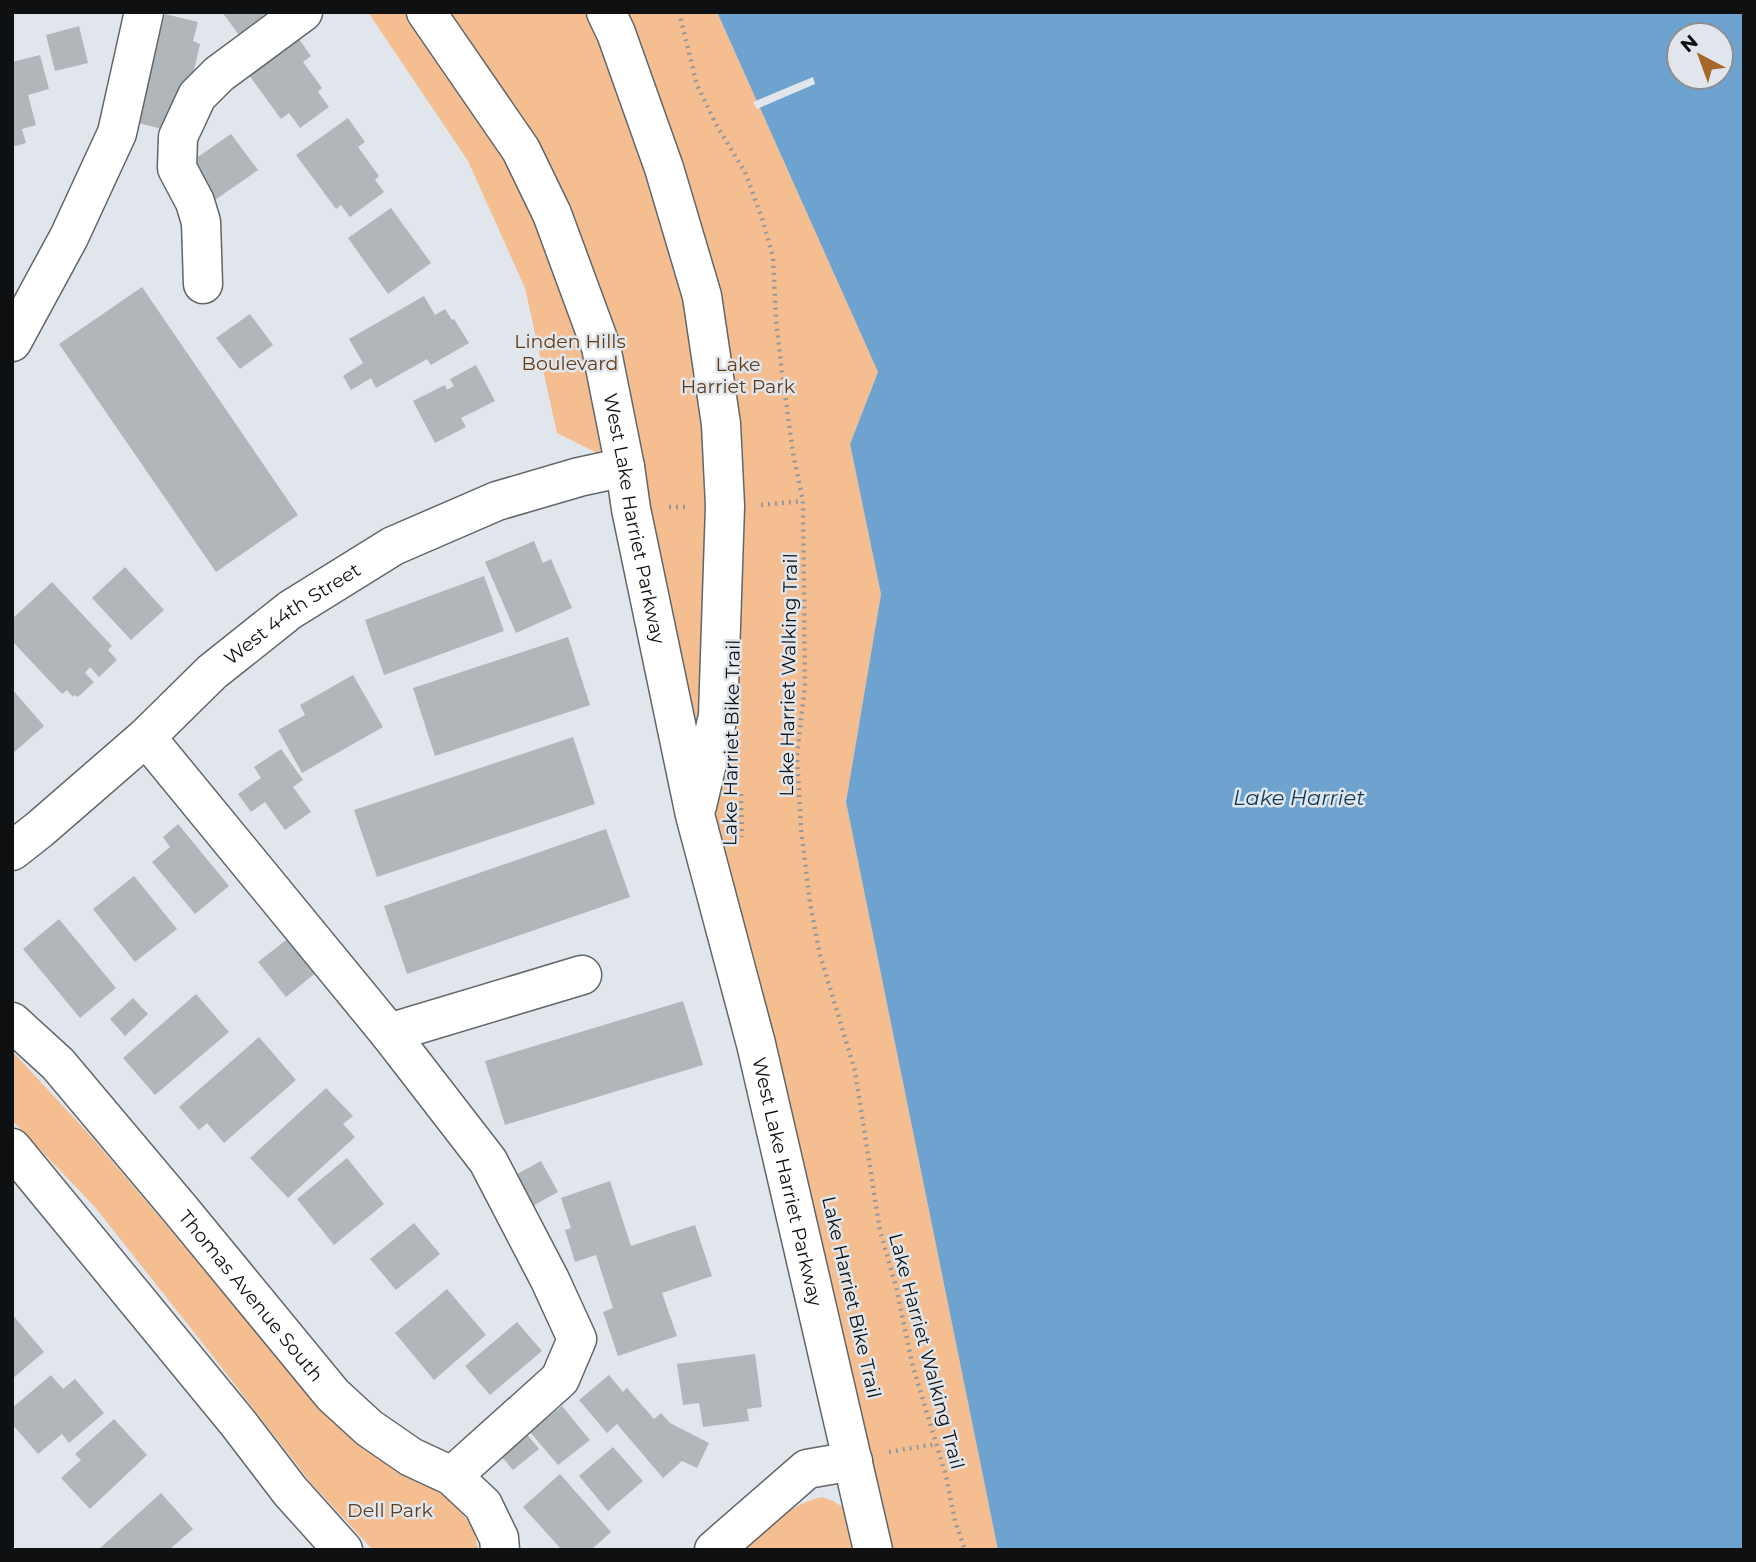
<svg xmlns="http://www.w3.org/2000/svg" width="1756" height="1562" font-family="Montserrat,sans-serif">
<rect width="100%" height="100%" fill="#e0e6eb"/>
<!-- green -->
<g fill="#f5be91">
<path d="M368,12H717L878,372L850,444L881,594L846,802L998,1550H873L625,467L557,433L525,288L468,161Z"/>
<path d="M12,1051L87,1132L309,1393L357,1441L384,1462L425,1484L452,1501L474,1529L478,1550H373L311,1483L208,1350L95,1207L12,1120Z"/>
<path d="M822,1497L833,1501L846,1509L859,1550H742C765,1530 791,1503 822,1497Z"/>
</g>
<!-- water -->
<path fill="#6ea3d0" fill-rule="evenodd" d="M717,12H1744V1550H998L846,802L881,594L850,444L878,372ZM1679,35H1721V77H1679Z"/>
<!-- pier -->
<path fill="#e0e6eb" d="M813,77L815,84L757,109L753,102Z"/>
<!-- building -->
<g fill="#b0b6ba">
<path d="M222,12H270L239,35Z"/>
<path d="M165,14L198,22L193,41L200,44L193,75L189,74L180,111L169,131L135,122L156,27L161,28Z"/>
<path d="M79,26L88,63L55,71L46,35Z"/>
<path d="M296,35L311,56L303,62L322,88L318,92L329,107L300,128L289,113L281,119L246,71Z"/>
<path d="M40,55L49,89L28,95L36,125L22,129L26,143L12,147V62Z"/>
<path d="M348,118L365,142L358,147L379,176L375,180L384,192L350,217L341,205L336,209L296,155Z"/>
<path d="M231,134L258,170L215,200L189,163Z"/>
<path d="M391,208L431,263L388,294L348,238Z"/>
<path d="M142,287L298,515L216,572L59,344Z"/>
<path d="M424,296L435,315L445,309L452,320L454,319L469,343L431,365L427,359L376,388L371,378L351,390L343,376L363,363L349,339Z"/>
<path d="M250,314L273,345L240,369L216,338Z"/>
<path d="M476,365L495,401L461,418L466,427L435,443L413,401L445,385L447,390L454,386L450,379Z"/>
<path d="M534,541L543,563L551,559L572,608L516,633L485,562Z"/>
<path d="M125,567L164,610L131,640L92,598Z"/>
<path d="M484,576L504,631L384,675L365,620Z"/>
<path d="M52,582L112,646L108,650L117,660L99,677L90,667L85,673L94,682L78,697L75,695L73,697L67,690L62,694L12,641V619Z"/>
<path d="M568,637L590,705L435,756L413,688Z"/>
<path d="M353,675L383,727L302,773L278,730L305,715L300,705Z"/>
<path d="M12,689L44,726L12,754Z"/>
<path d="M573,737L595,804L377,877L354,810Z"/>
<path d="M281,749L303,780L293,787L311,812L285,830L265,802L251,812L238,794L261,778L254,767Z"/>
<path d="M178,824L229,886L195,914L152,862L170,847L163,837Z"/>
<path d="M606,829L630,897L407,974L384,906Z"/>
<path d="M134,876L177,929L135,962L93,909Z"/>
<path d="M59,919L116,988L80,1018L23,949Z"/>
<path d="M290,937L318,971L286,997L258,962Z"/>
<path d="M196,994L229,1032L155,1095L123,1058Z"/>
<path d="M133,998L148,1014L125,1036L110,1019Z"/>
<path d="M683,1001L703,1065L505,1125L485,1061Z"/>
<path d="M259,1037L296,1080L224,1143L207,1123L199,1130L179,1107Z"/>
<path d="M326,1088L353,1116L343,1124L355,1137L288,1198L250,1158Z"/>
<path d="M347,1158L384,1204L334,1245L297,1199Z"/>
<path d="M541,1161L558,1192L527,1209L510,1178Z"/>
<path d="M610,1181L631,1246L695,1225L712,1276L662,1293L677,1336L618,1356L603,1312L613,1308L596,1255L575,1262L565,1230L571,1228L561,1198Z"/>
<path d="M414,1223L440,1254L396,1290L370,1259Z"/>
<path d="M447,1289L486,1335L434,1380L395,1333Z"/>
<path d="M12,1314L44,1352L12,1379Z"/>
<path d="M517,1322L542,1351L490,1395L465,1366Z"/>
<path d="M755,1354L762,1407L747,1409L749,1421L703,1427L699,1403L683,1405L677,1364Z"/>
<path d="M51,1375L63,1389L75,1379L104,1413L69,1443L62,1434L38,1454L12,1424V1408Z"/>
<path d="M609,1375L623,1392L627,1388L654,1419L661,1413L670,1423L709,1443L697,1468L682,1461L663,1478L617,1424L607,1433L579,1400Z"/>
<path d="M562,1406L590,1440L558,1465L530,1432Z"/>
<path d="M114,1419L147,1455L90,1509L61,1478L81,1460L75,1454Z"/>
<path d="M521,1427L539,1449L513,1470L495,1449Z"/>
<path d="M613,1447L643,1481L608,1511L579,1476Z"/>
<path d="M560,1474L611,1532L591,1550H562L523,1507Z"/>
<path d="M161,1493L193,1529L169,1550H98Z"/>
</g>
<g fill="none" stroke-linecap="round" stroke-linejoin="round">
<defs>
<g id="minor">
<path id="s1" d="M426,12L521,150L552,214L601,347L625,467L631,509L695,815L756,1044L873,1550"/>
<path d="M606,12L616,33L664,168L702,296L721,424L725,506L718,716L697,806"/>
<path d="M203,284L201,222L195,202L177,168L178,137L197,96L219,74L303,12"/>
<path d="M12,342L69,237L117,133L144,12"/>
<path d="M146,737L389,1033L488,1161L550,1280L577,1339L560,1379L452,1476"/>
<path id="s2" d="M12,851L40,829L146,737L212,672L290,610L393,546L497,501L579,477L625,467"/>
<path id="s3" d="M12,1022L58,1064L180,1209L333,1395L369,1428L411,1457L452,1476L483,1505L499,1538L500,1550"/>
<path d="M389,1033L582,975"/>
<path d="M12,1148L238,1423L290,1491L343,1550"/>
<path d="M714,1550L807,1469L853,1461"/>
</g>
</defs>
<!-- minor casing -->
<use href="#minor" stroke="#61666a" stroke-width="41"/>
<!-- path -->
<g stroke="#94989c" stroke-width="4.5" stroke-dasharray="2 5" stroke-linecap="butt">
<path d="M679,12L697,85L716,124L745,172L762,218L773,257L776,320L782,372L793,453L803,501L805,685L797,756L801,829L810,903L820,955L855,1071L880,1231L896,1287L913,1367L946,1476L955,1521L965,1550"/>
<path d="M761,505L803,501"/>
<path d="M669,507H688"/>
<path d="M741,794L742,837"/>
<path d="M889,1452L936,1444"/>
</g>
<!-- minor -->
<use href="#minor" stroke="#fff" stroke-width="38"/>
</g>
<g text-anchor="middle" stroke-width="5" stroke-linejoin="round" paint-order="stroke">
<!-- park labels -->
<g font-size="19" fill="#613c1a" stroke="#e0e6eb">
<text x="570" y="348">Linden Hills<tspan x="570" dy="22">Boulevard</tspan></text>
<text x="738" y="371">Lake<tspan x="738" dy="22">Harriet Park</tspan></text>
<text x="390" y="1517">Dell Park</text>
</g>
<!-- street labels -->
<g font-size="19" fill="#0e1012" stroke="#e0e6eb">
<text dy="7" stroke="none"><textPath href="#s1" startOffset="555">West Lake Harriet Parkway</textPath></text>
<text dy="7" stroke="none"><textPath href="#s2" startOffset="368">West 44th Street</textPath></text>
<text transform="translate(788 675) rotate(-89)" y="7">Lake Harriet Walking Trail</text>
<text transform="translate(731 743) rotate(-89)" y="7">Lake Harriet Bike Trail</text>
<text dy="7" stroke="none"><textPath href="#s1" startOffset="1236">West Lake Harriet Parkway</textPath></text>
<text dy="7" stroke="none"><textPath href="#s3" startOffset="364">Thomas Avenue South</textPath></text>
<text transform="translate(852 1297) rotate(77)" y="7">Lake Harriet Bike Trail</text>
<text transform="translate(927 1351) rotate(75)" y="7">Lake Harriet Walking Trail</text>
</g>
<!-- water labels -->
<g font-size="21" font-style="italic" fill="#103957" stroke="#e0e6eb">
<text x="1299" y="805">Lake Harriet</text>
</g>
</g>
<!-- border -->
<rect width="1756" height="1562" fill="none" stroke="#0e1012" stroke-width="28"/>
<!-- north arrow -->
<g transform="translate(1700 56) rotate(319)"><circle r="33" fill="#e0e6eb" stroke="#8c9094" stroke-width="2"/>
<path d="M0-5L12 26L0 18L-12 26Z" fill="#a5672c"/>
<text y="-10" font-size="19" font-weight="bold" text-anchor="middle" fill="#0e1012">N</text>
</g>
</svg>
